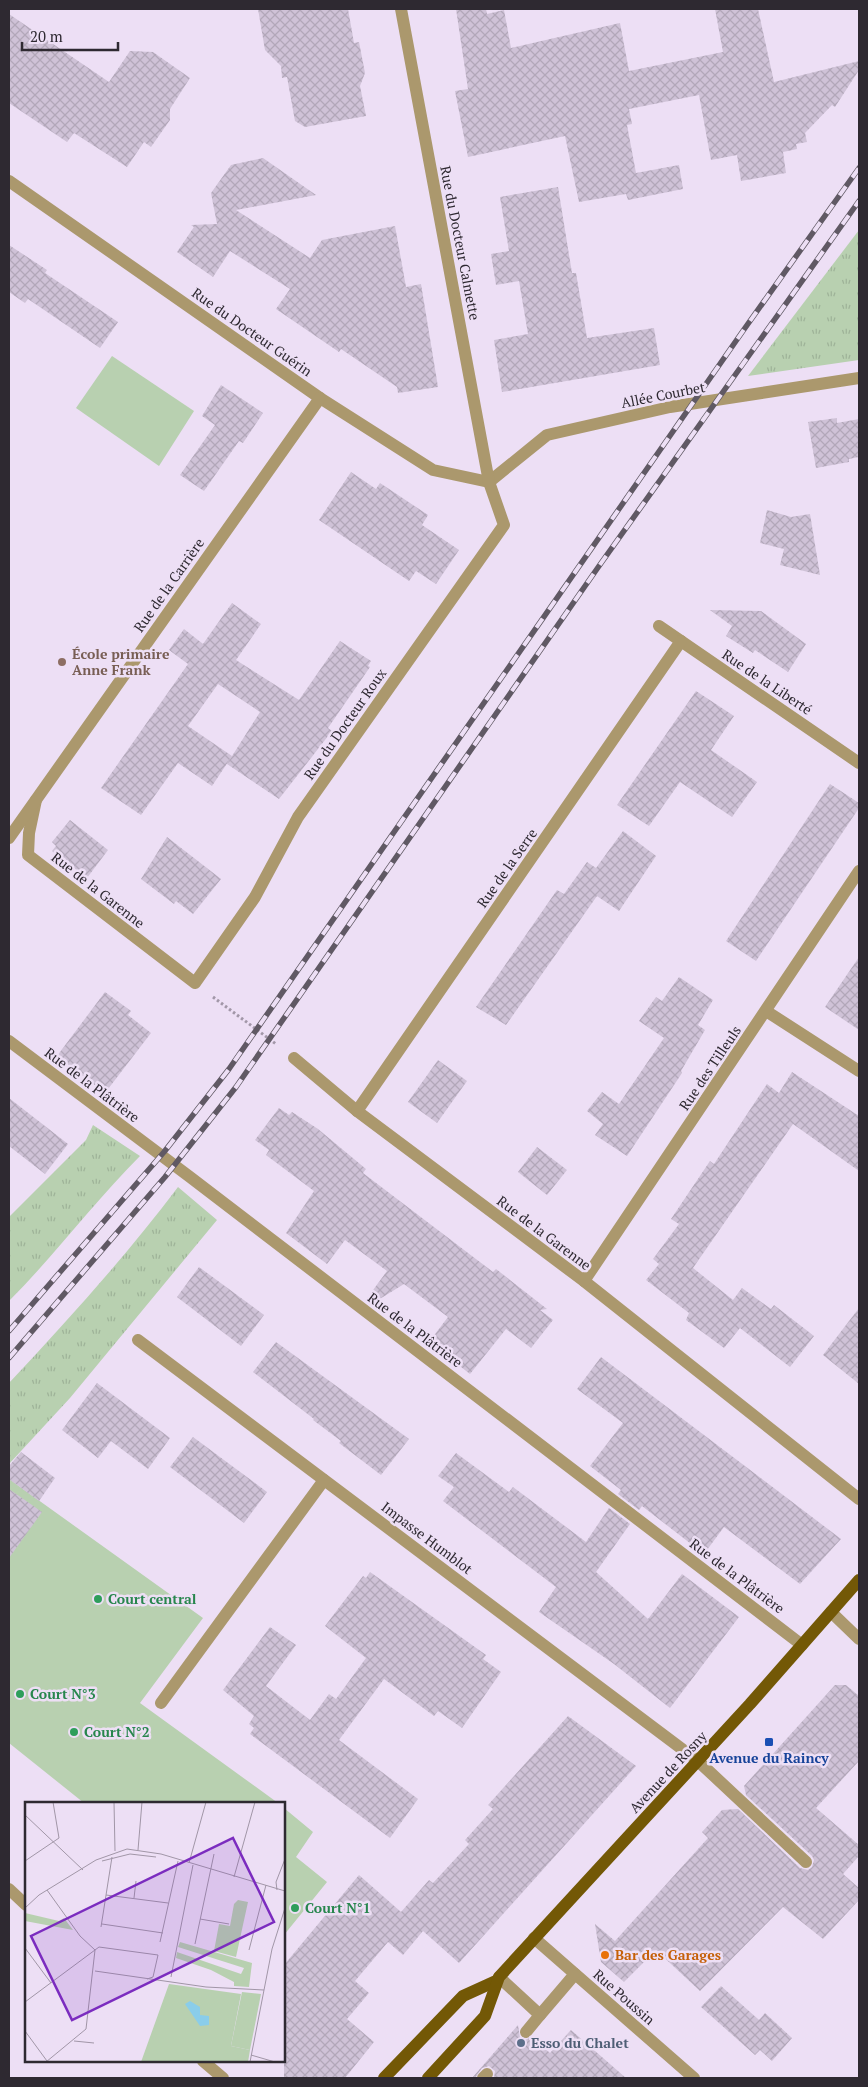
<svg xmlns="http://www.w3.org/2000/svg" width="868" height="2087" font-family="'PT Serif',serif">
<defs>
<pattern id="park-tufts" width="24" height="20" patternUnits="userSpaceOnUse" patternTransform="scale(1.25)"><rect width="24" height="20" fill="#b8d0b0"/><path d="M3 7l-1-3M5 7V3M7 7l1-3M15 17l-1-3M17 17v-4M19 17l1-3" fill="none" stroke="#9eb398"/></pattern>
<pattern id="building-cross-hatch" width="8" height="8" patternUnits="userSpaceOnUse" patternTransform="scale(1.25)"><rect width="8" height="8" fill="#cfc2d7"/><path d="M0 0l8 8M0 8l8-8" fill="none" stroke="#b2a7b9"/></pattern>
</defs>
<rect width="100%" height="100%" fill="#eddff5"/>
<!-- green -->
<g fill="#b8d0b0">
<path d="M112,356L194,411L159,466L76,408Z"/>
<path d="M9,1479L203,1618L140,1703L278,1803H84L9,1743Z"/>
<path d="M284,1808L313,1832L296,1857L327,1882L284,1935Z"/>
</g>
<!-- park -->
<g fill="url(#park-tufts)">
<path d="M859,230V360L748,376Z"/>
<path d="M93,1125L140,1156C94,1202 55,1255 9,1301V1217L86,1140Z"/>
<path d="M178,1187L217,1220L70,1398L9,1464V1383C68,1320 126,1256 178,1187Z"/>
</g>
<!-- building -->
<g fill="url(#building-cross-hatch)">
<path d="M258,9H348L354,43L359,42L365,73L360,86L366,116L305,127L295,121L287,77L282,78L281,66L265,50Z"/>
<path d="M456,9H486L487,14L504,10L511,48L620,23L629,71L723,52L715,9H758L774,82L859,61V70L835,107L832,105L805,133L807,142L796,144L797,149L783,152L786,173L741,181L737,155L711,160L699,95L629,109L632,124L627,125L636,173L679,165L683,189L628,200L626,194L579,202L565,136L468,157L455,91L468,89Z"/>
<path d="M9,14L109,82L130,51L153,52L190,78L170,109V120L151,147L144,142L127,167L74,133L67,142L9,103Z"/>
<path d="M263,158L316,195L236,210L310,258L322,240L395,226L406,287L421,284L438,387L398,393L397,387L341,349L339,352L276,309L290,289L230,251L213,277L177,252L194,227L191,225L217,224L211,193L231,165Z"/>
<path d="M558,187L572,273H576L587,338L654,328L660,365L502,392L494,340L528,334L519,281L496,285L491,254L509,251L500,197Z"/>
<path d="M9,245L47,270L45,273L118,322L100,348L28,299L25,303L9,292Z"/>
<path d="M221,385L263,413L243,443L239,441L204,491L180,475L215,425L202,416Z"/>
<path d="M837,418V423L859,419V457L849,459V462L816,468L808,422Z"/>
<path d="M351,472L376,489L380,483L428,515L422,525L459,550L436,584L416,571L409,581L319,520Z"/>
<path d="M767,510L791,517L810,514L820,575L780,565L784,549L760,543Z"/>
<path d="M232,603L261,624L236,660L299,700L340,641L371,661L368,666L370,667L328,728L332,731L279,799L227,764L260,712L218,684L188,726L232,756L212,786L178,763L141,815L101,788L188,664L169,650L184,629L203,644Z"/>
<path d="M710,610L761,611L806,644L788,672L755,650L753,653L726,636L732,626Z"/>
<path d="M696,691L734,716L711,750L757,782L732,817L680,782L649,826L617,805Z"/>
<path d="M830,784L859,803V808L756,961L726,941Z"/>
<path d="M70,820L108,850L87,878L52,851L56,846L52,842Z"/>
<path d="M623,831L656,856L619,911L597,896L506,1025L476,1007L557,890L564,894L587,862L596,868Z"/>
<path d="M167,837L221,879L193,914L176,901L174,904L141,879Z"/>
<path d="M859,957V1030L825,1007Z"/>
<path d="M679,977L713,1000L698,1025L705,1030L681,1071L682,1073L627,1156L595,1135L603,1124L587,1111L602,1092L619,1104L664,1038L639,1021L656,997L662,1001Z"/>
<path d="M105,992L131,1011L128,1015L151,1033L105,1093L57,1056Z"/>
<path d="M438,1060L467,1081L437,1123L408,1102Z"/>
<path d="M792,1072L859,1116V1171L793,1124L693,1268L733,1300L742,1288L771,1309L774,1305L814,1336L790,1367L740,1328L724,1348L686,1320L689,1313L646,1280L659,1264L653,1259L679,1224L671,1219L710,1161L714,1164L767,1084L779,1093Z"/>
<path d="M9,1098L68,1144L45,1174L9,1146Z"/>
<path d="M279,1108L289,1115L292,1112L318,1129L366,1169L363,1173L493,1272L496,1269L547,1309L540,1310L553,1320L531,1348L506,1329L470,1374L429,1342L448,1317L404,1284L370,1305L365,1301L387,1271L345,1240L327,1264L286,1233L314,1191L266,1155L269,1150L255,1140Z"/>
<path d="M537,1147L567,1170L547,1195L518,1172Z"/>
<path d="M199,1267L264,1315L241,1346L177,1297Z"/>
<path d="M859,1308V1384L823,1355Z"/>
<path d="M276,1342L409,1439L381,1475L339,1443L341,1441L313,1420L314,1419L253,1372Z"/>
<path d="M601,1357L841,1539L800,1584L724,1527L704,1554L642,1506L639,1510L618,1494L621,1490L590,1466L623,1423L577,1389Z"/>
<path d="M97,1383L170,1438L148,1469L111,1441L98,1458L62,1430Z"/>
<path d="M193,1437L267,1492L244,1523L170,1467Z"/>
<path d="M21,1452L55,1478L39,1501L9,1479V1466Z"/>
<path d="M456,1453L509,1492L513,1487L586,1542L609,1508L630,1524L596,1572L648,1619L682,1574L739,1617L670,1708L614,1664L539,1612L556,1587L443,1501L454,1487L438,1476Z"/>
<path d="M9,1489L42,1512L9,1558Z"/>
<path d="M370,1572L486,1655L483,1659L501,1672L462,1728L438,1711L434,1716L384,1679L339,1740L418,1799L390,1838L250,1734L254,1728L249,1724L254,1716L223,1690L270,1627L296,1645L266,1686L310,1720L329,1694L336,1699L366,1658L325,1626L363,1576L366,1578Z"/>
<path d="M835,1685H846L859,1696V1761L816,1808L859,1845V1856L843,1874L859,1888V1900L823,1939L783,1907L700,1991L656,1950L624,1982L601,1962L595,1924L615,1941L708,1838L702,1832L722,1810L738,1809L800,1868L808,1870L812,1867L814,1860L812,1856L746,1795L744,1786Z"/>
<path d="M568,1716L636,1766L459,1963L423,1931L403,1955L388,1942L355,1981L369,1993L347,2019L374,2042L345,2078H284V1965L359,1875L401,1912L429,1880L433,1883L469,1844L465,1840L493,1809L488,1805Z"/>
<path d="M721,1986L759,2020L765,2013L792,2038L772,2061L760,2050L755,2055L701,2007Z"/>
<path d="M518,2025L520,2038L525,2040L532,2037L550,2053L571,2030L626,2078H494L495,2071L489,2066L482,2068L475,2078H472Z"/>
</g>
<g fill="none" stroke-linecap="round" stroke-linejoin="round">
<!-- path -->
<path stroke="#a297a8" stroke-width="3" stroke-dasharray="2.5 2.5" stroke-linecap="butt" d="M213,997L276,1044"/>
<!-- lane -->
<g stroke="#ab986d" stroke-width="12">
<path d="M499,1977L540,2015L526,2032"/>
<path d="M540,2015L575,1974"/>
<path d="M483,2078L487,2074"/>
</g>
<!-- street -->
<g stroke="#ab986d" stroke-width="12">
<path d="M9,181L320,398L433,470L489,482"/>
<path d="M489,482L547,435L670,407L859,378"/>
<path d="M659,626L859,763"/>
<path d="M36,800L29,833L28,855L195,983L255,897L298,817L504,525L489,482L401,9"/>
<path d="M9,838L320,398"/>
<path d="M766,1011L859,1071"/>
<path d="M9,1041L190,1177L802,1645"/>
<path d="M294,1058L357,1111L584,1281L859,1499"/>
<path d="M357,1111L681,641"/>
<path d="M584,1281L859,871"/>
<path d="M138,1340L698,1761L806,1862"/>
<path d="M831,1612L859,1639"/>
<path d="M161,1703L324,1480"/>
<path d="M9,1889L26,1905"/>
<path d="M534,1938L694,2078"/>
<path d="M203,2061L223,2078"/>
</g>
<!-- primary -->
<g stroke="#735806" stroke-width="12">
<path d="M384,2078L463,1996L496,1981"/>
<path d="M428,2078L485,2016L499,1977L750,1704L859,1580"/>
</g>
<defs>
<g id="rail">
<path d="M9,1331L164,1152L229,1069L745,328L859,168"/>
<path d="M9,1358L165,1177L236,1087L599,566L859,201"/>
</g>
</defs>
<!-- rail casing -->
<use href="#rail" stroke="#605964" stroke-width="5.5"/>
<!-- rail -->
<use href="#rail" stroke="#eddff5" stroke-width="4" stroke-dasharray="11" stroke-linecap="butt"/>
</g>
<!-- markers -->
<circle fill="#8d6e63" stroke="#eddff5" stroke-width="2" cx="62" cy="662" r="5"/>
<g fill="#2e9e5b" stroke="#eddff5" stroke-width="2">
<circle cx="98" cy="1599" r="5"/>
<circle cx="20" cy="1694" r="5"/>
<circle cx="74" cy="1732" r="5"/>
<circle cx="295" cy="1908" r="5"/>
</g>
<rect fill="#1a4fb4" stroke="#eddff5" stroke-width="2" x="764" y="1737" width="10" height="10" rx="2.5"/>
<circle fill="#e8710a" stroke="#eddff5" stroke-width="2" cx="605" cy="1955" r="5"/>
<circle fill="#5c6f8a" stroke="#eddff5" stroke-width="2" cx="521" cy="2043" r="5"/>
<g text-anchor="middle" stroke-width="5" stroke-linejoin="round" paint-order="stroke">
<!-- street labels -->
<g font-size="14" fill="#2e2931" stroke="#eddff5">
<text transform="translate(460 243) rotate(79)" y="5">Rue du Docteur Calmette</text>
<text transform="translate(252 332) rotate(35)" y="5">Rue du Docteur Guérin</text>
<text transform="translate(663 395) rotate(-11)" y="5">Allée Courbet</text>
<text transform="translate(169 585) rotate(-55)" y="5">Rue de la Carrière</text>
<text transform="translate(767 682) rotate(34)" y="5">Rue de la Liberté</text>
<text transform="translate(345 724) rotate(-55)" y="5">Rue du Docteur Roux</text>
<text transform="translate(507 868) rotate(-55)" y="5">Rue de la Serre</text>
<text transform="translate(98 890) rotate(38)" y="5">Rue de la Garenne</text>
<text transform="translate(710 1068) rotate(-56)" y="5">Rue des Tilleuls</text>
<text transform="translate(92 1085) rotate(37)" y="5">Rue de la Plâtrière</text>
<text transform="translate(544 1233) rotate(37)" y="5">Rue de la Garenne</text>
<text transform="translate(415 1330) rotate(37)" y="5">Rue de la Plâtrière</text>
<text transform="translate(427 1538) rotate(37)" y="5">Impasse Humblot</text>
<text transform="translate(737 1576) rotate(37)" y="5">Rue de la Plâtrière</text>
<text transform="translate(668 1772) rotate(-47)" y="5">Avenue de Rosny</text>
<text transform="translate(624 1997) rotate(41)" y="5">Rue Poussin</text>
</g>
<!-- education labels -->
<g font-size="14" font-weight="bold" fill="#785e54" stroke="#eddff5" text-anchor="start">
<text x="72" y="659">École primaire<tspan x="72" dy="16">Anne Frank</tspan></text>
</g>
<!-- leisure labels -->
<g font-size="14" font-weight="bold" fill="#27864d" stroke="#eddff5" text-anchor="start">
<text x="108" y="1604">Court central</text>
<text x="30" y="1699">Court N°3</text>
<text x="84" y="1737">Court N°2</text>
<text x="305" y="1913">Court N°1</text>
</g>
<!-- transit labels -->
<g font-size="14" font-weight="bold" fill="#164399" stroke="#eddff5">
<text x="769" y="1763">Avenue du Raincy</text>
</g>
<!-- food labels -->
<g font-size="14" font-weight="bold" fill="#c56008" stroke="#eddff5" text-anchor="start">
<text x="615" y="1960">Bar des Garages</text>
</g>
<!-- service labels -->
<g font-size="14" font-weight="bold" fill="#4e5e75" stroke="#eddff5" text-anchor="start">
<text x="531" y="2048">Esso du Chalet</text>
</g>
</g>
<!-- overview -->
<g transform="translate(25 1802)">
<rect width="260" height="260" fill="#eddff5"/>
<path d="M213,98L223,100L211,155L189,149L194,122L205,124L209,102Z" fill="#b8d0b0"/>
<path d="M217,190L236,192L225,248L206,244Z" fill="#b8d0b0"/>
<path d="M0,111L34,119L39,116L48,128L0,119ZM155,140L227,161L224,185L209,184V180L186,168L151,156L152,150L216,172L219,166L153,145ZM144,182L216,192L206,244L225,248L223,260H116Z" fill="#b8d0b0"/>
<path d="M165,199L175,205V213L184,214V223L175,224L160,202Z" fill="#8acdea"/>
<path fill="none" stroke="#a196a7" stroke-width="1" d="M89,0L90,49M0,13L58,68M113,48L117,0M0,59L34,36L28,0M77,59L105,52L131,55M164,61L181,0M209,75L230,0M22,88L55,134L70,148M252,88L251,80L260,57M81,93L143,101M109,96L111,79M0,106L14,93L71,58L102,47L136,52L260,89M175,117L204,122M77,122L138,131M76,125L87,55M135,140L153,59M170,142L189,52M0,146L26,181M224,148L241,83M70,169L181,185L239,188M146,175L168,63M0,200L74,145L133,153L128,175L122,177M0,229L22,259M49,239L69,241M226,253L250,260M21,260L61,227L70,148M225,260L247,147L260,106"/>
<path fill="#7b2cbf" fill-opacity="0.15" stroke="#7b2cbf" stroke-width="2.5" d="M208,36L249,120L47,218L6,134Z"/>
<rect width="260" height="260" fill="none" stroke="#2e2931" stroke-width="2.5"/>
</g>
<!-- border -->
<rect width="868" height="2087" fill="none" stroke="#2e2931" stroke-width="20"/>
<!-- scale -->
<path d="M22 42v8h96v-8" fill="none" stroke="#2e2931" stroke-width="2.5"/>
<text x="30" y="42" font-size="15" fill="#2e2931" stroke="#eddff5" stroke-width="4" paint-order="stroke">20 m</text>
</svg>
